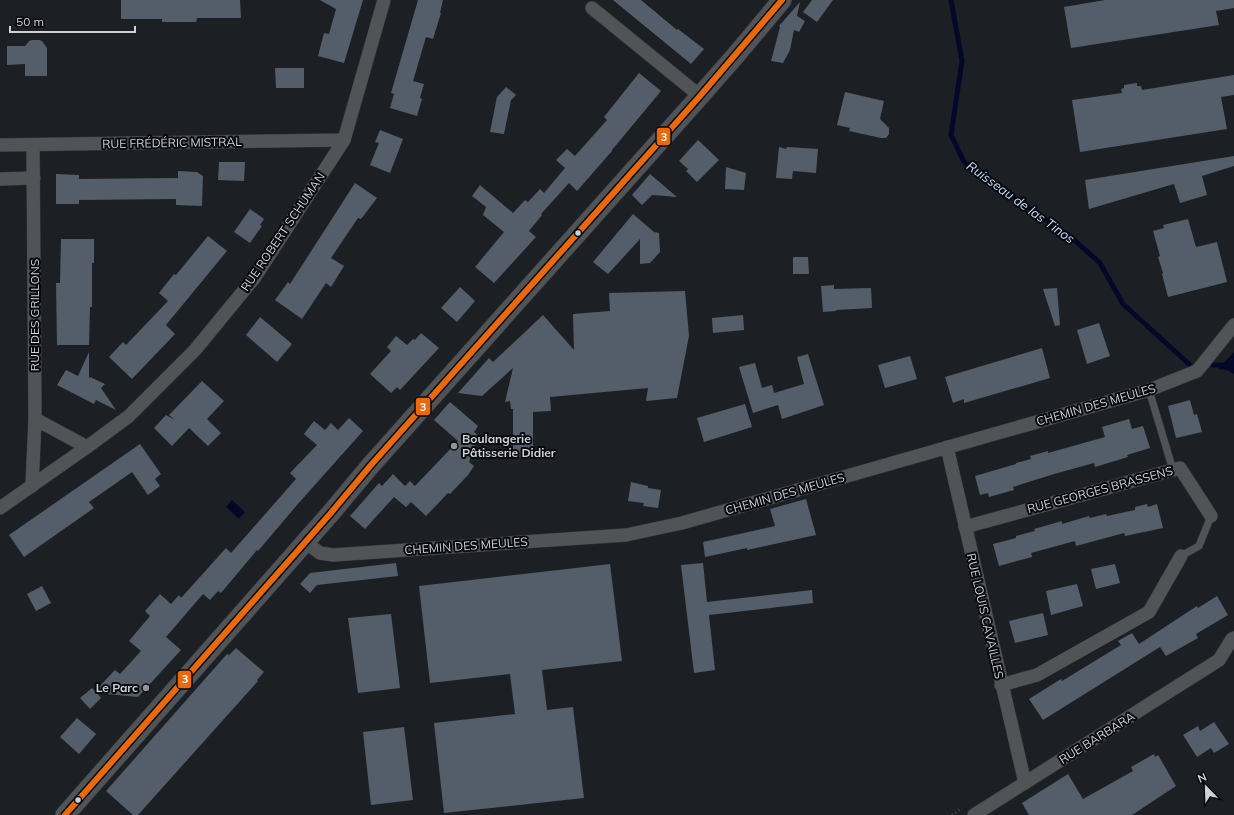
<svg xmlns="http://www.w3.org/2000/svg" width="1234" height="815" font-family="Mulish,sans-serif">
<rect width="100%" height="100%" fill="#1c2024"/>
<!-- water -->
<g fill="#030829">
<path d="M1234,352V374L1227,370L1218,369Z"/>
<path d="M232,500L245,512L239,519L226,507Z"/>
</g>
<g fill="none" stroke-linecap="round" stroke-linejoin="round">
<!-- stream -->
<g stroke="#030829" stroke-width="5">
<path d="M951,0L962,61L951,135L964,162L1071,237L1100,263L1123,304L1189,364"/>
<path d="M1213,365H1222L1234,370"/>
</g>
</g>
<!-- building -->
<g fill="#535e6a">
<path d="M121,0H240L241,18H197L196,22H162V19H121Z"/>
<path d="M320,0H363L344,63L318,56L324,33L329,34L336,9Z"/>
<path d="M418,0H443L440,13H441L433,39L426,37L413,81L424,84L420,98L422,99L417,116L390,108L394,94L391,93Z"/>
<path d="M613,0H641L677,30L678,29L704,49L691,64Z"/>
<path d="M812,0H833L817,22L803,12Z"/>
<path d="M1105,0H1234V8L1216,11L1219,25L1071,48L1064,7Z"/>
<path d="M800,2L797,16L805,21L799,32L794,30L790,50L783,63L771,61L780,27L779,26Z"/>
<path d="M32,40H39L42,41L47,48V76H25V64L7,65V46H25L29,41Z"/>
<path d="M275,68H304V88H276Z"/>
<path d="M639,73L661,91L612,150V151L577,191L569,183L541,214L542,215L529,231L536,237L494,283L475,267L504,232L483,215L486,207L472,196L480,185L513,213L525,200L528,202L540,189L544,193L565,168L556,160L567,149L575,156L607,120L604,117Z"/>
<path d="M1234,75V95L1221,97L1227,129L1080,152L1072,100L1122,93L1121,89L1124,88V85L1137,83V86H1141L1142,90Z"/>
<path d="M506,87L516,95L511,100L504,134L490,132L497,97Z"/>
<path d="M845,92L884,101L880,119L889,128V134L886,138H881L849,131L850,128L837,125Z"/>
<path d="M380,130L403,139L390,173L370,165L379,143L375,142Z"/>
<path d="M698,140L719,160L697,182L686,171L688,169L679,161Z"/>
<path d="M779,147L786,149L787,147L818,149L816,173L793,171L792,179L776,178Z"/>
<path d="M1234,156V166L1202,176L1207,195L1180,203L1174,184L1089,209L1085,180Z"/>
<path d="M219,162H245L244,181L218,180Z"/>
<path d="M726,167L746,173L744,190L725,189Z"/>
<path d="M178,171L197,172L203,176L202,206L176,205V199L79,200V204H56V174L79,175V179L178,178Z"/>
<path d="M650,174L677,197L652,195L642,205L632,195Z"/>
<path d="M355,183L377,198L361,219L358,218L331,258L344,266L331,287L326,283L302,319L275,300L288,282L290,284Z"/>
<path d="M250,209L264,219L260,225L262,226L250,243L234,232Z"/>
<path d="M633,214L654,232L659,233L660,252L650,263L640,264V239L608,274L593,262Z"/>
<path d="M1188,219L1196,247L1217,242L1227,282L1168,297L1162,274L1163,273L1158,257L1160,256L1153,231L1164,228L1163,225Z"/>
<path d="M208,236L227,251L166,325L175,334L132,379L109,357L123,342L126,345L168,301L159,293L174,274L176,275Z"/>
<path d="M61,239H94V263H92V307H90L89,345H57L56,283H60Z"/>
<path d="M793,257H808L809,274H793Z"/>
<path d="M834,285V289L871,288L872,308L836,310V311L823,312L821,286Z"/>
<path d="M460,287L475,301L457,322L441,308Z"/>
<path d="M1057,288L1060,325L1055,326L1043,289Z"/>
<path d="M685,291L689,336L677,398L646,401L648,388L550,397L551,411L533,412V457H513V409H511L510,401L505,402L513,368L482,396L458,393L489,358L493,362L543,315L574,350L573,314L610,311L609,293Z"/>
<path d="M743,315L744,330L713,333L712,318Z"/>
<path d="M260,317L292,344L277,362L246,335Z"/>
<path d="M1099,323L1110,356L1087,364L1077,330Z"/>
<path d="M421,333L439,348L400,390L397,387L391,393L370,374L391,351L387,347L396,336L407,345L413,339L415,340Z"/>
<path d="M1042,348L1050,378L964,403V399L953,403L945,377Z"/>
<path d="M89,352V378L90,377L105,384L101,388L116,410L96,400L94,404L57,385L66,370L78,376Z"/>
<path d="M808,354L824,405L782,419L778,405L753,413L739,367L755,363L762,388L772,385L774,393L804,384L797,357Z"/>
<path d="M910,356L917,379L885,388L878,365Z"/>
<path d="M202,381L224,401L207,419L221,433L208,446L189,428L172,446L154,428L166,415L175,420L169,415Z"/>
<path d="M1190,400L1194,415L1197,414L1202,432L1176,438L1168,406Z"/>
<path d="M450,402L478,426L474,432L479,436L469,462L474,466L468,475L450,494L448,493L426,516L411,502L406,507L394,497L365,529L350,516L379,483L382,486L393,474L405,486L410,481L415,486L458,441L434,420Z"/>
<path d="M745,404L752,427L704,442L697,418Z"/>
<path d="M349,418L363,431L297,505L258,551L257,550L221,593L218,591L210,600L203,594L166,637L181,650L138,697L97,693L101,698L90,709L80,698L92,688L95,691L115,670L120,674L141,651L129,641L150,616L145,611L160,594L171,604L179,595L181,598L226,548L231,553L296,479L290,473L317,445L304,434L314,421L325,430L331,423L338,430Z"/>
<path d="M1129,419L1132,429L1143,426L1150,448L1127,455L1128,457L1095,467L1094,463L1054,474L1013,487L1014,490L989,497L988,493L980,495L975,476L1016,464V463L1031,459L1030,456L1048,451V453L1105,437L1102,427Z"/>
<path d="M140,444L161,474L155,479L160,486L148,495L132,472L89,502L94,508L24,557L9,535Z"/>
<path d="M631,482L648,486V488L661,490L658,508L643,506L644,503L628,501Z"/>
<path d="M806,499L816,535L747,550V548L705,557L703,542L775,526L770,509Z"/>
<path d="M1147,504L1148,507L1157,504L1163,528L1125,536L1124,533L1076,546L1075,541L1031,553L1032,557L999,566L993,544L1016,538V536L1035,531L1034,529L1062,521V524L1089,516L1090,518L1106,514L1107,516L1135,510V507Z"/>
<path d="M396,563L398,576L317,585L310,593L300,584L310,573Z"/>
<path d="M703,563L707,602L812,590L813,603L709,615L715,670L694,673L681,565Z"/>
<path d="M610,564L622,661L542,670L547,710L573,707L584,798L444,813L434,723L515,714L510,674L430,683L419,586Z"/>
<path d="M1115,564L1120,583L1096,589L1091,569Z"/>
<path d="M1077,584L1083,606L1051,615L1046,591Z"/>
<path d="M42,586L51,603L36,611L27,594Z"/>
<path d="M1217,596L1228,615L1196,634L1198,638L1166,656L1160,647L1043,720L1029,699L1061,679L1062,681L1121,645L1118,641L1132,633L1139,644L1197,606L1198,608Z"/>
<path d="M1043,613L1048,635L1015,643L1009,621Z"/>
<path d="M391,614L400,688L358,693L348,618Z"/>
<path d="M236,648L264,672L257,680L258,681L138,815H133L106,791L227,654L229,655Z"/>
<path d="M77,718L96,734L79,754L60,737Z"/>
<path d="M1214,722L1229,744L1214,753L1211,748L1197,757L1183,735L1198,726L1200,731Z"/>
<path d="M404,727L413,800L371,805L363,732Z"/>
<path d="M1154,754L1155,757L1158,755L1176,786L1132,815H1029L1022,803L1068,774L1083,799L1133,771L1131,767Z"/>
</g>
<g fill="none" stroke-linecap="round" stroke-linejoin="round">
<defs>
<g id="service">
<path d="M1149,390L1173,470"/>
<path d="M1181,556L1199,546L1211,516"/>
</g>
<g id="minor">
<path d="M592,8L700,96"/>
<path d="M0,145L344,140"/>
<path d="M0,179L34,178"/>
<path d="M35,419L87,447"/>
<path d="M947,447L1025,783"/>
<path d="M32,486L35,419L33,145"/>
<path d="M0,508L87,447L129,416L195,350L255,277L344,140L384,0"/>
<path d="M965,527L1180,468L1211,516"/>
<path d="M305,542L320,553L333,555L626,535L682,523L1149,390L1197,371L1234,325"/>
<path d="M1001,685L1037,675L1149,612L1181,556"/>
<path d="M974,815L1219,660L1232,639L1234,638"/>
</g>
<path id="secondary" d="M65,815L330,514L371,465L700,96L736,55L782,0"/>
</defs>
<!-- service casing -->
<use href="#service" stroke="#373a3e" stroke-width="8"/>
<!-- minor casing -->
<use href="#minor" stroke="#373a3e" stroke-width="14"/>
<!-- secondary casing -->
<use href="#secondary" stroke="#373a3e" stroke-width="20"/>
<!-- path -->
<path stroke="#4c5053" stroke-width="2.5" stroke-dasharray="1 3" stroke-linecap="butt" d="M952,815L961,809"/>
<!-- service -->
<use href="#service" stroke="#515457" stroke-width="7"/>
<!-- minor -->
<use href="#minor" stroke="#515457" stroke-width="13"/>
<!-- secondary -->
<use href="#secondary" stroke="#515457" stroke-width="19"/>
<defs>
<path id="bus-1" d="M65,815L330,514L371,465L700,96L782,0"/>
</defs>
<!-- bus-1 casing -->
<use href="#bus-1" stroke="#06090d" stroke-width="9"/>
<!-- bus-1 -->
<use href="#bus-1" stroke="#eb6909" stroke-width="6"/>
</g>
<!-- markers -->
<g fill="#ced2d8" stroke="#06090d" stroke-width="1.5">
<circle cx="578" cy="233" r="3.5"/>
<circle cx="78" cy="800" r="3.5"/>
</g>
<g fill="#909499" stroke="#06090d" stroke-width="1.5">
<circle cx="454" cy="446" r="4"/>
<circle cx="146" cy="688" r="4"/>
</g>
<g text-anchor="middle" stroke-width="4" stroke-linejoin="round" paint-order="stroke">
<!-- street labels -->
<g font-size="12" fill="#ced2d8" stroke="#06090d">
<text transform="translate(172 143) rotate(-1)" y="4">RUE FRÉDÉRIC MISTRAL</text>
<text transform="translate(283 232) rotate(-56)" y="4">RUE ROBERT SCHUMAN</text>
<text transform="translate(35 315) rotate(-90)" y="4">RUE DES GRILLONS</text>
<text transform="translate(1096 405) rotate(-16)" y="4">CHEMIN DES MEULES</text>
<text transform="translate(1100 490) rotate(-15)" y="4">RUE GEORGES BRASSENS</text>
<text transform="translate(785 494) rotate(-16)" y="4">CHEMIN DES MEULES</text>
<text transform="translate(466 546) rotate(-4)" y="4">CHEMIN DES MEULES</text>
<text transform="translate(985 616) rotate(77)" y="4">RUE LOUIS CAVAILLES</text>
<text transform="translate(1097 738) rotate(-32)" y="4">RUE BARBARA</text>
</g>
<!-- poi labels -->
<g font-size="12" font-weight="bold" fill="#ced2d8" stroke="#06090d" text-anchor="start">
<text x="462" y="443">Boulangerie<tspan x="462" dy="14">Pâtisserie Didier</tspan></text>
<text x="138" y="692" text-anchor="end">Le Parc</text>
</g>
<!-- water labels -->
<g font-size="13" font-style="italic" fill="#c6ddfe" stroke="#06090d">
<text transform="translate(1021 202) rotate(36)" y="5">Ruisseau de las Tinos</text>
</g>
</g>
<g stroke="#06090d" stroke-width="1.5">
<rect x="656" y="127" width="15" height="19" rx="4" fill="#eb6909"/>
<rect x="415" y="397" width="16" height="19" rx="4" fill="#eb6909"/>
<rect x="177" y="670" width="15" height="19" rx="4" fill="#eb6909"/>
</g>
<g font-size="11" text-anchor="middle" font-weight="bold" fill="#fff">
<text x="664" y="141">3</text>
<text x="423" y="411">3</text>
<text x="185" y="683">3</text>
</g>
<!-- north arrow -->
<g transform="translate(1206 787) rotate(337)" stroke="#06090d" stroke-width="3" paint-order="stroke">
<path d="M0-3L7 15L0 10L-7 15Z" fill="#ced2d8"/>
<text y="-6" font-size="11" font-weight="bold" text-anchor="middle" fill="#ced2d8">N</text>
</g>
<!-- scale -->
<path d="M10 26v6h125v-6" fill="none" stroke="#ced2d8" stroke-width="2"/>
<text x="16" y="26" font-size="12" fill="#ced2d8" stroke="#06090d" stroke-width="3" paint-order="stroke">50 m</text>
</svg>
